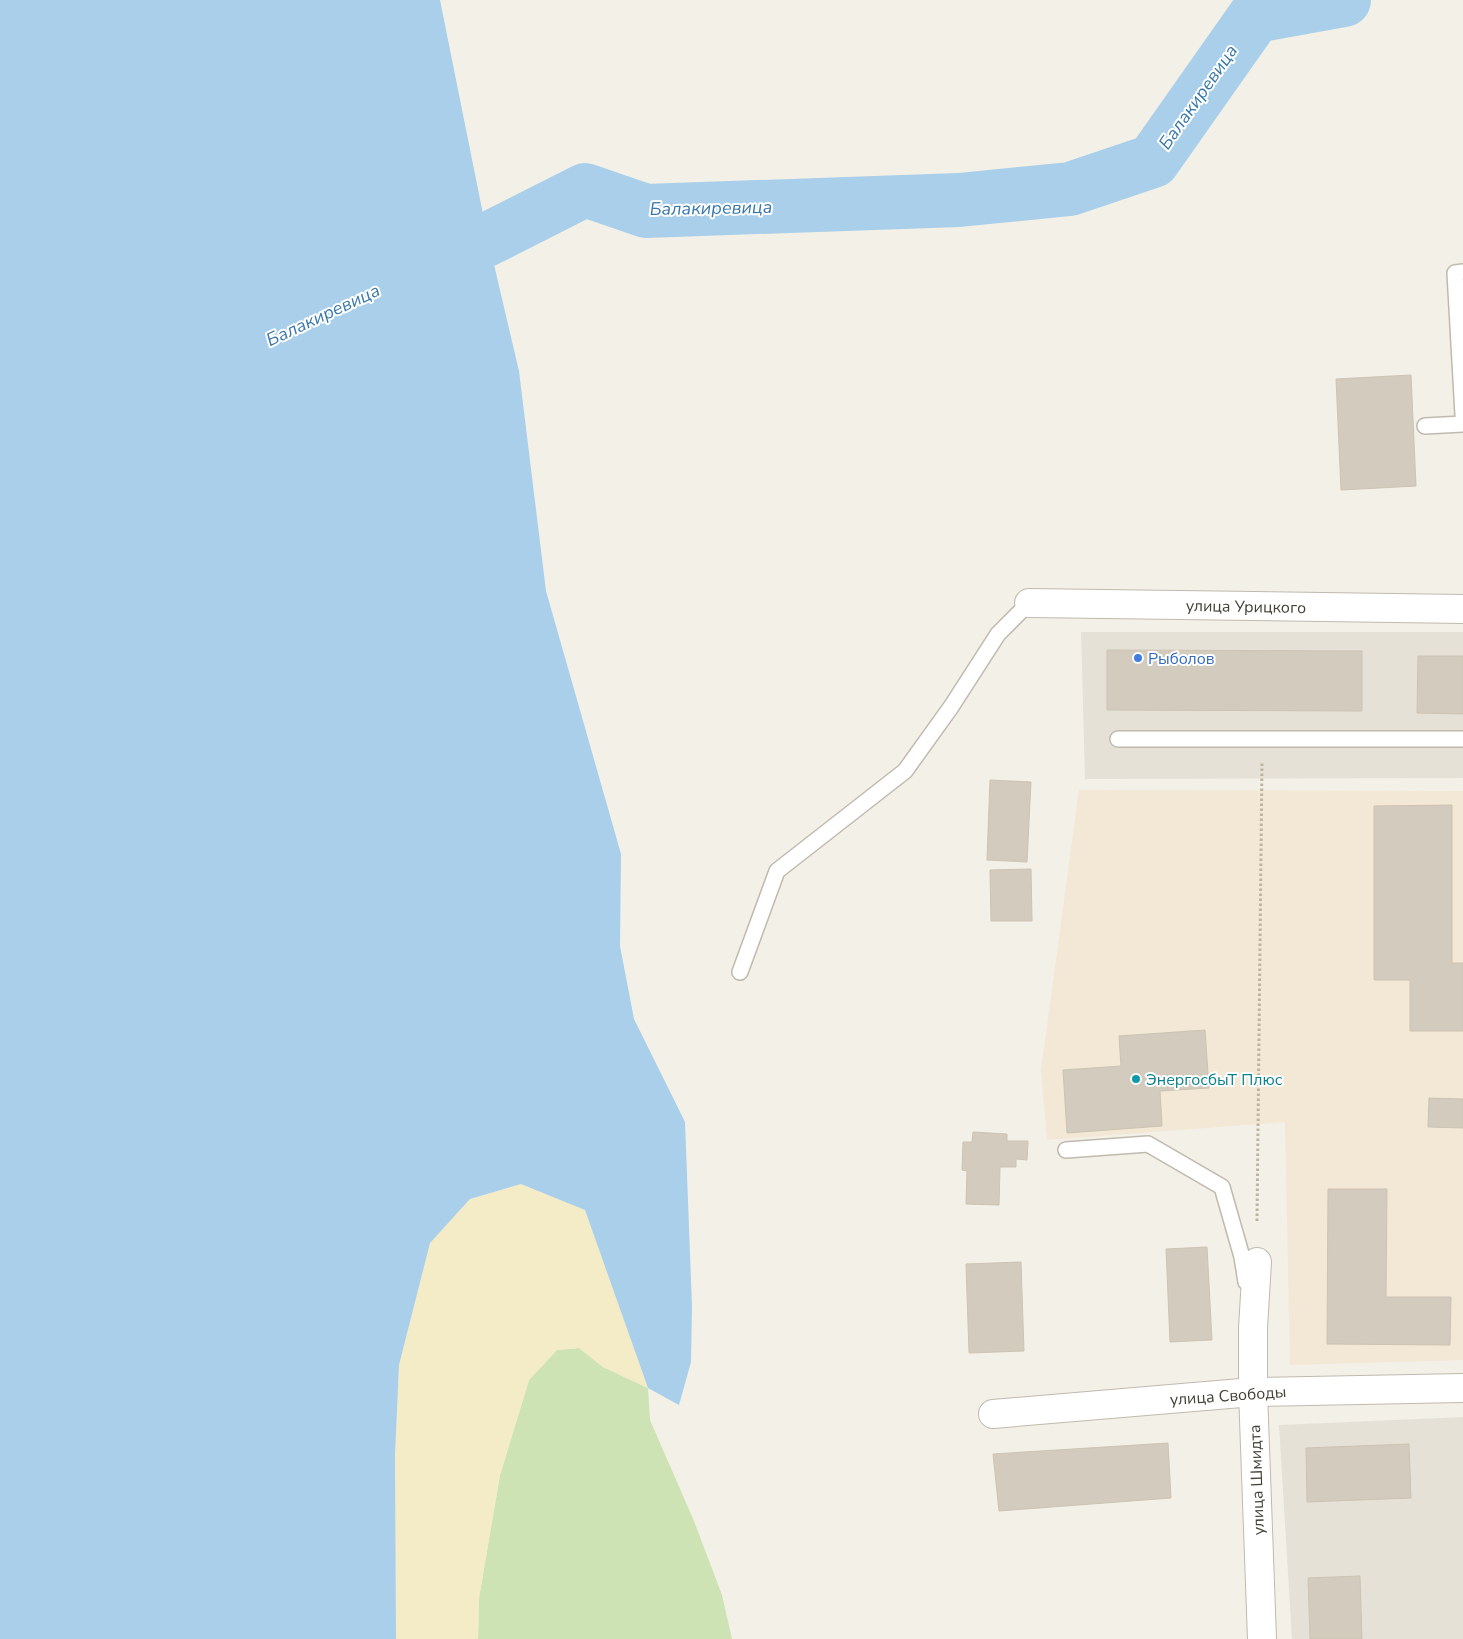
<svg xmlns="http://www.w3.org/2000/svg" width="1463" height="1639" font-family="'Nunito Sans',sans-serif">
<rect width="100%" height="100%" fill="#f3f0e8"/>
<!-- residential -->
<g fill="#e6e1d7">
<path d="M1081,632H1463V778L1085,779Z"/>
<path d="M1463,1417V1639H1292L1279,1425Z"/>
</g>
<!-- commercial -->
<path fill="#f3e7d5" d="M1079,790L1463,791V1360L1290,1365L1285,1122L1047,1140L1041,1070Z"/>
<!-- green -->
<path fill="#cee3b4" d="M579,1348L603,1367L648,1388L650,1420L694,1521L722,1595L732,1639H478L479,1598L500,1475L529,1380L557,1350Z"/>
<!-- sand -->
<path fill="#f4ebc7" d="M521,1184L585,1210L648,1388L603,1367L579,1348L557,1350L529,1380L500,1475L479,1598L478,1639H396L395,1455L399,1365L430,1243L470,1199Z"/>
<!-- water -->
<path fill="#a9cfea" d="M0,0H440L488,239L519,371L546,591L621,854L620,946L634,1019L685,1122L692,1306L691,1362L679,1405L648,1388L585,1210L521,1184L470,1199L430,1243L399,1365L395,1455L396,1639H0Z"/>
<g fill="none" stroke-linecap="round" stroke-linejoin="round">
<!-- river -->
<path stroke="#a9cfea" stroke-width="54" d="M421,270L488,239L585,190L646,211L959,200L1070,189L1153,161L1255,16L1344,0"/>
</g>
<!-- building -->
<g fill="#d3cbbe" stroke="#cdc3b2">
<path d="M1411,375L1416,486L1341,490L1336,379Z"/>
<path d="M1107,650L1362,651V711L1107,710Z"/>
<path d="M1418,656H1463V714L1417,713Z"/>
<path d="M990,780L1031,782L1027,862L987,860Z"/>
<path d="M1452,805V963H1463V1031H1410V980H1374V806Z"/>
<path d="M1031,869L1032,921H991L990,870Z"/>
<path d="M1205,1030L1209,1088L1160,1091L1162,1126L1067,1133L1063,1070L1121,1066L1119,1036Z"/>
<path d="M1429,1098L1463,1099V1128L1428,1127Z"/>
<path d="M973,1132L1007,1134V1141H1028L1027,1160L1016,1159V1167H1000L999,1205L966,1204L967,1171L962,1170L963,1142H972Z"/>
<path d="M1328,1189H1387L1386,1297H1451L1450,1345L1327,1344Z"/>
<path d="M1207,1247L1212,1340L1170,1342L1166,1249Z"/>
<path d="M1021,1262L1024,1351L969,1353L966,1264Z"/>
<path d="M1168,1443L1171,1498L999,1511L993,1454Z"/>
<path d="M1409,1444L1411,1498L1307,1502L1306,1448Z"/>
<path d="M1360,1576L1362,1639H1310L1308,1578Z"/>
</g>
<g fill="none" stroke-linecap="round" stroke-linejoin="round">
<defs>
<g id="lane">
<path d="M1463,272L1455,273L1463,415"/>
<path d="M1425,426L1463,424"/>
<path d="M1118,739H1463"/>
<path d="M740,972L777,871L905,771L951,707L998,634L1029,603"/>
<path d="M1066,1150L1148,1144L1222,1187L1242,1257L1246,1282"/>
</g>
<g id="street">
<path d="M1029,603L1463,609"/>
<path d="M1257,1262L1253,1328V1392L1262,1639"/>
<path d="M993,1414L1253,1392L1463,1388"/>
</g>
</defs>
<!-- lane casing -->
<use href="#lane" stroke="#c0baae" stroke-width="18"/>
<!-- street casing -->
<use href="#street" stroke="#c0baae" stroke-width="30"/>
<!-- path -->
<path stroke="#beb39e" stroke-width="3" stroke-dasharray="2.5 2.5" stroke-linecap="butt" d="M1257,1221L1262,762"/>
<!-- lane -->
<use href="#lane" stroke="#fff" stroke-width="15"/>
<!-- street -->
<use href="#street" stroke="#fff" stroke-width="28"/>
</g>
<!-- markers -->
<circle fill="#3f7fe0" stroke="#fff" stroke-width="2" cx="1138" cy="658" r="5"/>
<circle fill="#0f9aa8" stroke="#fff" stroke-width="2" cx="1136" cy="1079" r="5"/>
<g text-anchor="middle" stroke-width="4" stroke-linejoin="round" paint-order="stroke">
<!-- street labels -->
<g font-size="16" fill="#454037" stroke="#fff">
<text transform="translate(1246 606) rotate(1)" y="6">улица Урицкого</text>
<text transform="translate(1228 1395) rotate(-4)" y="6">улица Свободы</text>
<text transform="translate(1256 1480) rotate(-92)" y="6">улица Шмидта</text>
</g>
<!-- shop labels -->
<g font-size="16" fill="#366cbe" stroke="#fff" text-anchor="start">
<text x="1148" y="664">Рыболов</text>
</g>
<!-- culture labels -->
<g font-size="16" fill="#0d838f" stroke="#fff" text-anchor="start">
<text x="1146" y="1085">ЭнергосбыТ Плюс</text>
</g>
<!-- water labels -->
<g font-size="18" font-style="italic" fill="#3978a9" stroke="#fff">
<text transform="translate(1198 97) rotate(-55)" y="6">Балакиревица</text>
<text transform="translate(711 208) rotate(-1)" y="6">Балакиревица</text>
<text transform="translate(323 315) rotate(-25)" y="6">Балакиревица</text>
</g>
</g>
</svg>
